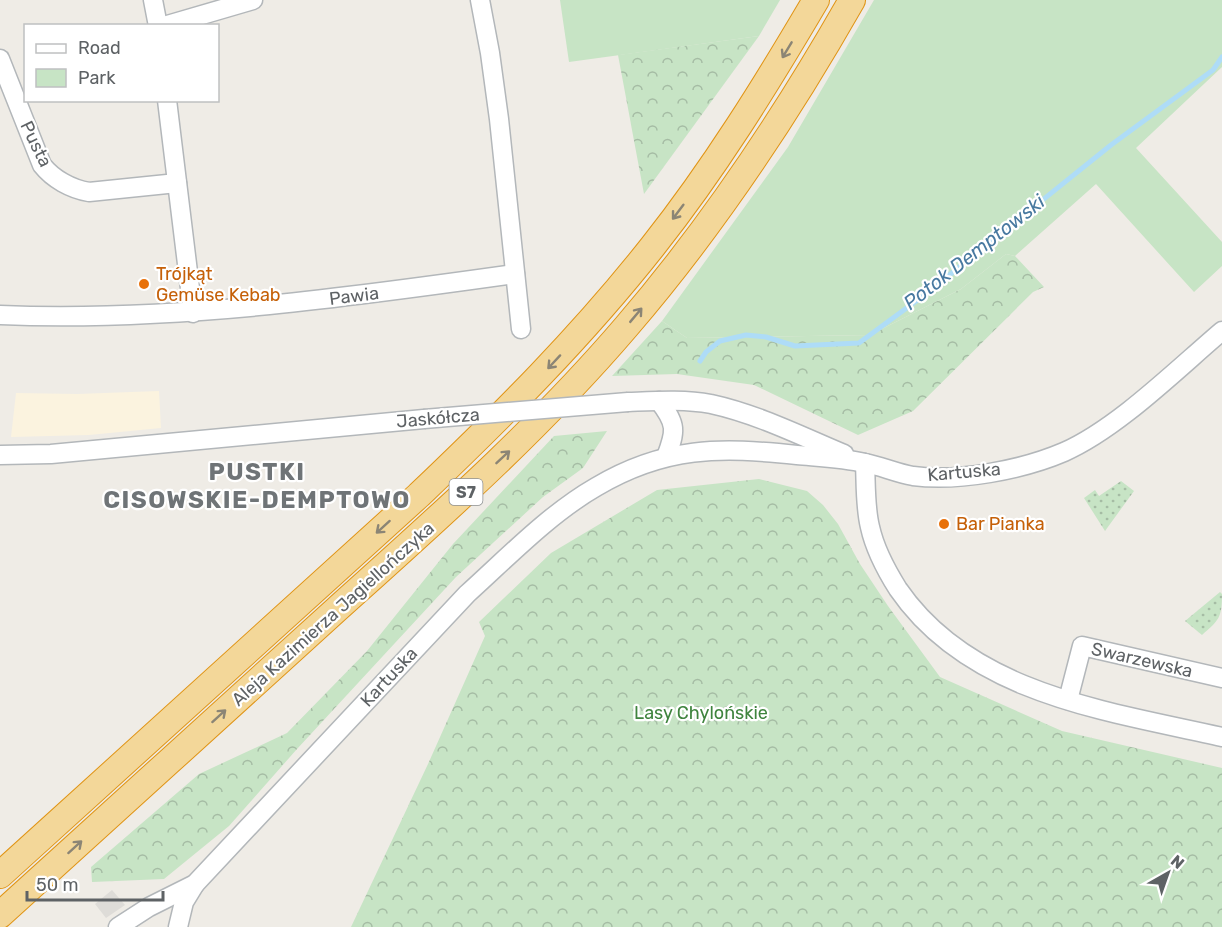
<svg xmlns="http://www.w3.org/2000/svg" width="1222" height="927" font-family="Rubik,sans-serif">
<defs>
<pattern id="forest-crowns" width="20" height="18" patternUnits="userSpaceOnUse" patternTransform="scale(1.5)"><rect width="20" height="18" fill="#c7e4c5"/><path d="M2 6a3 3 0 1 1 6 0M12 15a3 3 0 1 1 6 0" fill="none" stroke="#a5bca4"/></pattern>
<pattern id="park-dots" width="8" height="8" patternUnits="userSpaceOnUse" patternTransform="scale(1.5)"><rect width="8" height="8" fill="#c7e4c5"/><path d="M2 2h.1M6 6h.1" fill="none" stroke="#a5bca4" stroke-width="1.8" stroke-linecap="round"/></pattern>
</defs>
<rect width="100%" height="100%" fill="#efece6"/>
<!-- commercial -->
<path fill="#fbf3df" d="M159,391L161,428L89,435L11,437L16,393L77,394Z"/>
<!-- industrial -->
<path fill="#dedcd8" d="M112,890L125,905L106,918L95,904Z"/>
<!-- green -->
<g fill="#c7e4c5">
<path d="M560,0H780L759,36L569,62Z"/>
<path d="M874,0H1222V67L1136,148L1222,242V266L1194,292L1096,184L1015,256L1006,254L961,289L870,335L687,338L662,321L788,147Z"/>
</g>
<!-- forest -->
<g fill="url(#forest-crowns)">
<path d="M759,36L644,194L618,55Z"/>
<path d="M1006,254L1015,256L1044,287L1033,292L913,411L858,435L754,385L677,374L612,376L662,321L687,338L870,335L961,289Z"/>
<path d="M607,431L583,468L543,497L456,577L297,749L229,826L164,879L92,882L91,867L199,774L287,733L367,651L453,544L554,436Z"/>
<path d="M759,479L807,491L823,505L838,524L860,564L888,606L940,677L1062,731L1222,768V927H351L428,764L485,636L479,622L551,553L657,490Z"/>
</g>
<!-- park -->
<g fill="url(#park-dots)">
<path d="M1121,481L1134,491L1105,531L1084,498L1095,490L1099,496Z"/>
<path d="M1220,592L1222,594C1222,618 1219,620 1202,635L1185,621Z"/>
</g>
<g fill="none" stroke-linecap="round" stroke-linejoin="round">
<!-- stream -->
<path stroke="#aedcf7" stroke-width="5" d="M700,361L706,352L720,341L746,335L766,337L795,346L859,343L927,293L1111,145L1213,70L1222,57"/>
<defs>
<g id="minor">
<path d="M153,0L158,26"/>
<path d="M480,0L490,53L499,119L521,329"/>
<path d="M164,26L253,0"/>
<path d="M0,59L42,165C53,179 71,189 89,192L177,183"/>
<path d="M167,100L193,313"/>
<path d="M0,315C173,322 344,298 515,274"/>
<path d="M659,401C677,424 676,431 666,457"/>
<path d="M628,402C655,401 684,399 711,404C757,414 801,436 844,454"/>
<path d="M0,455L51,454L424,419"/>
<path d="M865,463C866,484 865,507 870,527C875,550 886,570 898,589C970,694 1107,711 1222,737"/>
<path d="M1068,700L1082,646L1222,678"/>
<path d="M118,927L149,907L195,884L467,594C507,558 549,514 596,487C665,446 720,447 797,455C819,457 843,458 865,463C881,466 896,473 913,476C958,482 1022,470 1064,452C1118,428 1176,370 1222,331"/>
<path d="M178,927L184,902L195,884"/>
</g>
<g id="highway">
<path d="M0,875L419,495C502,416 582,336 653,246C714,169 766,85 816,0"/>
<path d="M0,915C112,813 225,711 337,609C437,519 538,430 626,327C713,226 786,116 852,0"/>
</g>
</defs>
<!-- minor casing -->
<use href="#minor" stroke="#b3b7ba" stroke-width="21"/>
<!-- highway casing -->
<use href="#highway" stroke="#e09415" stroke-width="28"/>
<!-- minor -->
<use href="#minor" stroke="#fff" stroke-width="18"/>
<!-- highway -->
<use href="#highway" stroke="#f3d799" stroke-width="26"/>
<defs>
<path id="minor-bridge" d="M424,419L628,402"/>
</defs>
<!-- minor-bridge casing -->
<use href="#minor-bridge" stroke="#b3b7ba" stroke-width="21" stroke-linecap="butt"/>
<!-- minor-bridge -->
<use href="#minor-bridge" stroke="#fff" stroke-width="18"/>
</g>
<!-- one-way arrows -->
<defs><path id="oneway-shaft" d="M-6 0H5M1.5-3L5.5 0L1.5 3" fill="none" stroke-width="1.6" stroke-linecap="round" stroke-linejoin="round" transform="scale(1.5)"/></defs>
<g stroke="#8b8575">
<use href="#oneway-shaft" transform="translate(787 50) rotate(121)"/>
<use href="#oneway-shaft" transform="translate(678 212) rotate(127)"/>
<use href="#oneway-shaft" transform="translate(636 315) rotate(-50)"/>
<use href="#oneway-shaft" transform="translate(554 362) rotate(133)"/>
<use href="#oneway-shaft" transform="translate(503 457) rotate(-43)"/>
<use href="#oneway-shaft" transform="translate(383 527) rotate(138)"/>
<use href="#oneway-shaft" transform="translate(219 716) rotate(-42)"/>
<use href="#oneway-shaft" transform="translate(75 847) rotate(-42)"/>
</g>
<!-- markers -->
<g fill="#e8710a" stroke="#fff" stroke-width="2">
<circle cx="144" cy="284" r="6"/>
<circle cx="944" cy="524" r="6"/>
</g>
<g text-anchor="middle" stroke-width="4.5" stroke-linejoin="round" paint-order="stroke">
<!-- shield labels -->
<rect fill="#fff" stroke="#8e9193" stroke-width="1.5" x="449.5" y="479" width="33" height="26" rx="4.5"/>
<g font-size="16" font-weight="bold" fill="#5e6265">
<text x="466" y="498">S7</text>
</g>
<!-- street labels -->
<g font-size="18" fill="#5e6265" stroke="#fff">
<text transform="translate(36 144) rotate(64)" y="6">Pusta</text>
<text transform="translate(354 296) rotate(-7)" y="6">Pawia</text>
<text transform="translate(438 418) rotate(-5)" y="6">Jaskółcza</text>
<text transform="translate(964 472) rotate(-5)" y="6">Kartuska</text>
<text transform="translate(333 614) rotate(-42)" y="6">Aleja Kazimierza Jagiellończyka</text>
<text transform="translate(1142 660) rotate(13)" y="6">Swarzewska</text>
<text transform="translate(389 677) rotate(-47)" y="6">Kartuska</text>
</g>
<!-- food labels -->
<g font-size="18" fill="#c56008" stroke="#fff" text-anchor="start">
<text x="156" y="280">Trójkąt<tspan x="156" dy="21">Gemüse Kebab</tspan></text>
<text x="956" y="530">Bar Pianka</text>
</g>
<!-- park labels -->
<g font-size="18" fill="#3f843e" stroke="#fff">
<text x="701" y="719">Lasy Chylońskie</text>
</g>
<!-- water labels -->
<g font-size="20" font-style="italic" fill="#4879a0" stroke="#fff">
<text transform="translate(974 252) rotate(-38)" y="7">Potok Demptowski</text>
</g>
<!-- district labels -->
<g font-size="24" font-weight="bold" letter-spacing="1.5" fill="#6f7477" stroke="#fff">
<text x="257" y="480">PUSTKI<tspan x="257" dy="28">CISOWSKIE-DEMPTOWO</tspan></text>
</g>
</g>
<!-- legend -->
<rect x="24" y="24" width="195" height="78" fill="#ffffff" stroke="#bfc0c1" stroke-width="1.5"/>
<rect x="36" y="44" width="30" height="9" fill="#ffffff" stroke="#bfc0c1" stroke-width="1.5"/>
<text x="78" y="54" font-size="18" fill="#5e6265">Road</text>
<rect x="36" y="69" width="30" height="18" fill="#c7e4c5" stroke="#bfc0c1" stroke-width="1.5"/>
<text x="78" y="84" font-size="18" fill="#5e6265">Park</text>
<!-- north arrow -->
<g transform="translate(1168 873) rotate(40)" stroke="#ffffff" stroke-width="4.5" paint-order="stroke">
<path d="M0-4.5L10 22L0 15L-10 22Z" fill="#5e6265"/>
<text y="-9" font-size="16" font-weight="bold" text-anchor="middle" fill="#5e6265">N</text>
</g>
<!-- scale -->
<path d="M27 891v9h136v-9" fill="none" stroke="#5e6265" stroke-width="3"/>
<text x="36" y="891" font-size="18" fill="#5e6265" stroke="#ffffff" stroke-width="4.5" paint-order="stroke">50 m</text>
</svg>
